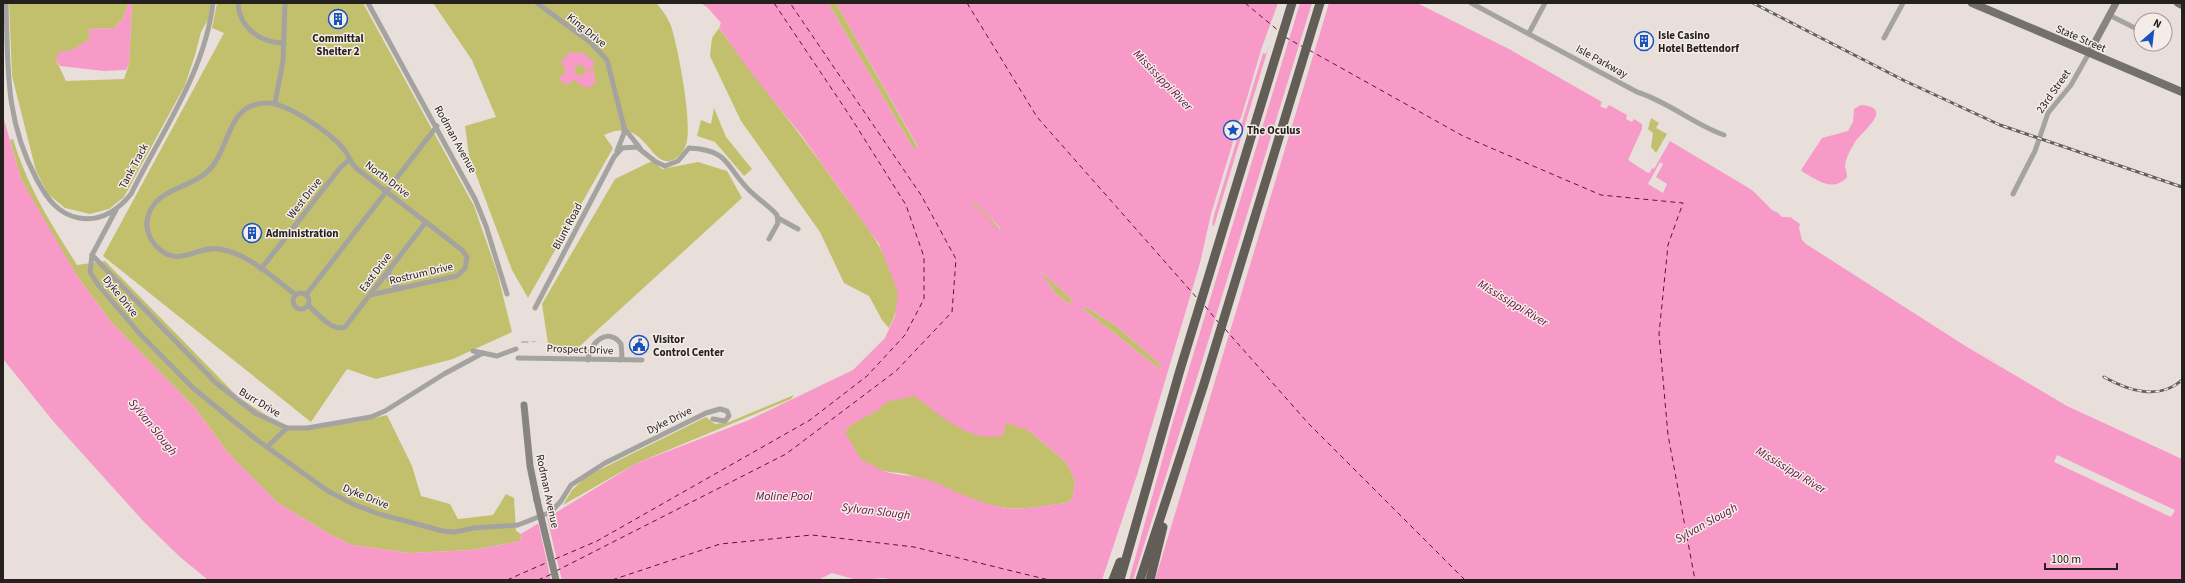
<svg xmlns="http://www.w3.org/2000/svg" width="2185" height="583" font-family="'Source Sans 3',sans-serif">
<rect width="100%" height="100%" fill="#e8dfda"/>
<!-- green -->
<g fill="#c2c06d">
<path d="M9,3H129L122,20L113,29L99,28L89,30L90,39L56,60L66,81L124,79L129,64L132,5L134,3H211L208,20L201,32L195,55L185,85L124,197L109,209L90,214L65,208L48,194L36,171L12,76Z"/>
<path d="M217,3H363L474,206L497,272L512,332L453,359L376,379L347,369L311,422L103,256L224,33L212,28Z"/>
<path d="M433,3H656C662,9 670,21 672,29C679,54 691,116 687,141C686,148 680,157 673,160C649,170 647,115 604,135L613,148L528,298L512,270L469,156L465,126L496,117L472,60Z"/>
<path d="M828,3H836L918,148H913Z"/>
<path d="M719,28C759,83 802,135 841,191C864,222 888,252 898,291C900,302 894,318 889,328L882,320L869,296L844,283L820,232L741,121L710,56L712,38Z"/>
<path d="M714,108L726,137L752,169L744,176L715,142L697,136L701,120L711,124Z"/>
<path d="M1651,118L1659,123L1656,128L1667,134L1656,153L1651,147L1653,133L1648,129Z"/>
<path d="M13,139C28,188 50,222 77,265L105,261L238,397L289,430L358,422L387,415L412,466L421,496L450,504L458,519L493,515L506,494L514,498L516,531L521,534L520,541L473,550L409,553L374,548L352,545L331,535L278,503L229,454L195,408L111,322L77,276L37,209L21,179L10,140Z"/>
<path d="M652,161L662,169L698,162L727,171L742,198L570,355L549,350L542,304L615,179Z"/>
<path d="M970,201H974L1000,229L999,232Z"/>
<path d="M1040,271L1071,298L1072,301L1069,304L1055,293Z"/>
<path d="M1086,307L1115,325L1159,363L1161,370L1083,309Z"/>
<path d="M904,382L1028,430L1066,462L1075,480L1073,498L1067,503C1048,505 1027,510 1007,508C972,504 942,484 909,475C897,471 873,473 862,464C853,455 846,442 838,432Z"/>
<path d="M794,395L791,399L635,464L563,505L572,490L587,476L706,417L715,424L729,422Z"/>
</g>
<!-- water -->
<g fill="#f79ac8" fill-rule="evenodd">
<path d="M129,3H134L132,5L129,64L126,70L104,71L60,66L56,60L59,52L72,50L90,39L88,30L99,28L113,29L122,20Z"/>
<path d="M695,3H828L913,148L918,147L836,3H1420L1510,48L1643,123L1644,132L1630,160L1650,172L1670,138L1754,189L1782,217H1790L1800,224L1806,241L1887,295L2036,387L2182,458V580H895L883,578L857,580L832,573L818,580H208L180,557L144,522L53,421L3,359V116L21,179L77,276L111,322L195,408L229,454L278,503L331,535L352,545L374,548L409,553L473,550L520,541L521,534L635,464L749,420L853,370L885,338L895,316L898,292L879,244L802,136L749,70L704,6ZM971,201L974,202L1000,228V231ZM1040,271L1071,298L1072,301L1069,304L1055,293ZM1086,307L1115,325L1159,363L1161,370L1083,309ZM915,396C939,415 970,443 1002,436L1005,430L1006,423L1028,430L1066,462L1075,480L1073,498L1067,503C1048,505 1026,510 1006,508C979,504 956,491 931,481C917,475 901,476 886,472C878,469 871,463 861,460L845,432L851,425L878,410L887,402Z"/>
<path d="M570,52L583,53L594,61L593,68L585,71V68L579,64L574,70L579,76L593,69L596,81L591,87H583L574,80L567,85L560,80V77L566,72L561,61Z"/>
<path d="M1861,105C1897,108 1859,133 1854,144C1850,150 1845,160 1845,167C1846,171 1847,173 1847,177C1833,193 1817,180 1803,172L1801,170L1822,138L1848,131L1853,122L1854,109Z"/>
</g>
<!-- pier -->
<g fill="#e8dfda" fill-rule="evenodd">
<path d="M693,3L702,4L707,7L721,23L719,28L718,29L703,8L696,7Z"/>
<path d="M1278,3H1300L1173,421L1129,580H1102L1138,472L1200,263L1211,214L1233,142L1232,130L1241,118L1262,47ZM1269,45V46L1214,226L1212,225L1214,215L1263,53L1266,54Z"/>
<path d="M1312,3H1329L1155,580H1133L1196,381Z"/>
<path d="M1417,3H1424L1511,46L1644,122L1646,132L1633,159L1651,170L1650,172L1648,173L1628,160L1642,129V124L1634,119L1632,122L1626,119L1627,115L1609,105L1606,109L1600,106L1602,102L1509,49Z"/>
<path d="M1669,136L1755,187L1783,215H1787L1789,218L1772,210L1752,190L1670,141L1654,169L1651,167Z"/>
<path d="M1660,162L1663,164L1656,177L1667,184L1663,193L1648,184Z"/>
<path d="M1800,224L1803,227L1807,240L1814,245L1992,360L2069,403L2182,456V459L2067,406L1967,347L1806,244L1802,240L1799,228Z"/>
<path d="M2057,455L2175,510L2171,517L2054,462Z"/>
<path d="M547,517L555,552L562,580H551L538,522Z"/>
</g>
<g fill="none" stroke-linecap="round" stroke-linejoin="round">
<!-- ferry -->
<g stroke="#621041" stroke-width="1" stroke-dasharray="5 4" stroke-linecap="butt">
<path d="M967,3L1037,117L1197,298"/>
<path d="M1245,3L1280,32"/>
<path d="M1285,37L1303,47"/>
<path d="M1309,50L1463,136L1601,195L1683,203L1668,245L1659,334L1668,435L1695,580"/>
<path d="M1205,306L1218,322"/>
<path d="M1225,329L1308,423L1465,580"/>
<path d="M555,559L597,541L810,420L867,376L905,335L924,299V257L906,205L848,113L774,3"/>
<path d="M556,571L786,454L896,371L952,312L956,259L921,195L790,3"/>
<path d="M507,580L548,562"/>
<path d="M538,580L552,574"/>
<path d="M612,580L720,544L812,535L914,547L1049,580"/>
</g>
<!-- street-tunnel -->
<path stroke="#c1b9b4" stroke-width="5" stroke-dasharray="5 2.5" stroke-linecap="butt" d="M534,341V342"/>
<!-- secondary-tunnel -->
<path stroke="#c1b9b4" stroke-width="7" stroke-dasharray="7 3.5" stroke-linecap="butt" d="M525,341V343"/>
<!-- street -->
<g stroke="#a5a3a0" stroke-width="5">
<path d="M6,3C8,67 5,120 36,178C46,197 57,214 79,218C101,222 118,210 131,194C161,133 205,72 213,3"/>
<path d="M238,3C239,28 261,43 284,43"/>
<path d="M368,3L475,199L486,226L507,294"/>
<path d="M537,3L591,43L607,60L624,127V133L617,151"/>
<path d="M1471,3L1637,92C1669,102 1693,124 1724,135"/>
<path d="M2109,15L2141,31"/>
<path d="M1529,33L1545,3"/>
<path d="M1884,38L1903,3"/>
<path d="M275,103L283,61L285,3"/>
<path d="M624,128L640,148"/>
<path d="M2013,194L2035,151L2048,113L2071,85L2089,53"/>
<path d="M116,210L92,255L90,272L99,286L140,334L193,388L257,440L328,491L353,504L379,514L443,531L454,532L474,528L518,525L551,512L561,501L571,485L605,463L706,413L720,409L727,411L729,416L725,421L713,419"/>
<path d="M778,218L798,229"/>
<path d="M92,255L216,383L255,413L287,428H307L371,417L385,411L444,374L483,353"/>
<path d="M261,269L340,168L350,159"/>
<path d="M389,272C387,280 393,285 400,289"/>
<circle cx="301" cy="301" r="8"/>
<path d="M296,295C273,278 248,253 219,249C196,245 179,270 156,246C150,240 146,230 147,221C152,187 192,190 211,168C231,145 227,104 266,103C286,102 329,132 343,148C348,154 350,162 356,168L462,250L467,257L465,268L457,276L370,295"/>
<path d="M306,295L437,126"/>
<path d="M308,305C317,313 332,332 345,327L426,222"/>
<path d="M535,308L614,157L622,148L637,147L656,162L665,166L678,161L689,148C730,150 725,166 749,190C758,199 769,206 777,215L778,223L769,239"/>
<path d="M473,351L497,356L516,349"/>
<path d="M518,358L642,360"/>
<path d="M588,360C589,343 608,326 621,344L622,356L620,360"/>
<path d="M267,447L287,428"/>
</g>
<!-- secondary -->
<g stroke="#888580" stroke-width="7">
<path d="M2089,53L2116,3"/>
<path d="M524,405L530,466L537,500"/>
</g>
<!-- primary -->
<g stroke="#74706a" stroke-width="8">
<path d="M1972,3L2182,92"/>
<path d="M2178,3L2182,5"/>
</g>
<!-- highway -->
<g stroke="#625e57" stroke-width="9">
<path d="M1113,580L1120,562"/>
<path d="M1120,580L1180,370L1292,3"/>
<path d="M1140,580L1204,384L1320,3"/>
<path d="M1150,580L1163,527"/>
</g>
<defs>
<g id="rail">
<path d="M1753,3L1905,81L2000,125L2182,187"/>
<path d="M2104,377C2127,390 2159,401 2182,380"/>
</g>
</defs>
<!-- rail casing -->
<use href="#rail" stroke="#645f5c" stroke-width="3"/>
<!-- rail -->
<use href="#rail" stroke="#f5ece7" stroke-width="1.5" stroke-dasharray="4.5" stroke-linecap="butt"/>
<!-- secondary-bridge -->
<path stroke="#888580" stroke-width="7" d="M537,500L556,580"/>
</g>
<!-- icons -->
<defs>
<symbol id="building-ring" viewBox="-11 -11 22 22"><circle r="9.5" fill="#f5ece7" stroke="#1653be" stroke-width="1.5"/><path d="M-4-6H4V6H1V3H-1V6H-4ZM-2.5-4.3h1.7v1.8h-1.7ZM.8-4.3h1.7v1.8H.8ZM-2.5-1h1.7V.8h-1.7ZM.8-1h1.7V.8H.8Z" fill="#1653be"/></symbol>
<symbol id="sight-ring" viewBox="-11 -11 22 22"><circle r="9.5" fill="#f5ece7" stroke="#1653be" stroke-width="1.5"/><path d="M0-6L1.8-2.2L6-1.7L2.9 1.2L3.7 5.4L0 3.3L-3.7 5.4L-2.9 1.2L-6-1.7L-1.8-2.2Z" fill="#1653be"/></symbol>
<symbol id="civic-ring" viewBox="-11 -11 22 22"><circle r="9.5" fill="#f5ece7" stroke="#1653be" stroke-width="1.5"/><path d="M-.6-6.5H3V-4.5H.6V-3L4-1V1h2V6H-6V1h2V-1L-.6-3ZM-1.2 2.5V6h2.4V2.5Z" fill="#1653be"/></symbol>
</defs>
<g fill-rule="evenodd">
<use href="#building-ring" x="327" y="8" width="22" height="22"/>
<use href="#building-ring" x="1633" y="30" width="22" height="22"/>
<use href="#sight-ring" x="1222" y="119" width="22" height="22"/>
<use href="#building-ring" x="241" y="222" width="22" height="22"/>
<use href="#civic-ring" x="628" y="334" width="22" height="22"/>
</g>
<g text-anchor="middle" stroke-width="3" stroke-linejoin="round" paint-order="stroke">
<!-- street labels -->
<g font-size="11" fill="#23201e" stroke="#f5ece7">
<text transform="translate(587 30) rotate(39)" y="4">King Drive</text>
<text transform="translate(2081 38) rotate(23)" y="4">State Street</text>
<text transform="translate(1602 61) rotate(29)" y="4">Isle Parkway</text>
<text transform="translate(2053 91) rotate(-55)" y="4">23rd Street</text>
<text transform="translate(456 139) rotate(61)" y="4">Rodman Avenue</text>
<text transform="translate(133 166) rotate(-62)" y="4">Tank Track</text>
<text transform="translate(388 179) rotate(37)" y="4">North Drive</text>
<text transform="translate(304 198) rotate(-52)" y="4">West Drive</text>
<text transform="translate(567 226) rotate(-62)" y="4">Blunt Road</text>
<text transform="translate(375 272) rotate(-53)" y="4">East Drive</text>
<text transform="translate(421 273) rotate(-13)" y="4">Rostrum Drive</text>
<text transform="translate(121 296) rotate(51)" y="4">Dyke Drive</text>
<text transform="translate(580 349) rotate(2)" y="4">Prospect Drive</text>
<text transform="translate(260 402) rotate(31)" y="4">Burr Drive</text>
<text transform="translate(669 420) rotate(-26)" y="4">Dyke Drive</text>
<text transform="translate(548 491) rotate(78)" y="4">Rodman Avenue</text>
<text transform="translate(366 496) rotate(22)" y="4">Dyke Drive</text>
</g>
<!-- poi labels -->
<g font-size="11" font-weight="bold" fill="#23201e" stroke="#f5ece7" text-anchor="start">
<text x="1658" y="39">Isle Casino<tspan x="1658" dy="13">Hotel Bettendorf</tspan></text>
<text x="338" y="42" text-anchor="middle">Committal<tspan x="338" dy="13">Shelter 2</tspan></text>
<text x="1247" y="134">The Oculus</text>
<text x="266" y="237">Administration</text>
<text x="653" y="343">Visitor<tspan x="653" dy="13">Control Center</tspan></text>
</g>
<!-- water labels -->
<g font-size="12" font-style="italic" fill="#621041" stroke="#f5ece7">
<text transform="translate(1163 80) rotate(46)" y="4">Mississippi River</text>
<text transform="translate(1513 303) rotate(31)" y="4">Mississippi River</text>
<text transform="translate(153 427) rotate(51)" y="4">Sylvan Slough</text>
<text transform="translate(1791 470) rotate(31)" y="4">Mississippi River</text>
<text x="784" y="500">Moline Pool</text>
<text transform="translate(876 511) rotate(7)" y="4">Sylvan Slough</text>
<text transform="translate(1706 523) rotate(-29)" y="4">Sylvan Slough</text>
</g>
</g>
<!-- border -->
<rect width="2185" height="583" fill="none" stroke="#23201e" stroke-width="8"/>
<!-- north arrow -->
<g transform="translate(2153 32) rotate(28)"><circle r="19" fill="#f5ece7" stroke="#a19a97"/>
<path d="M0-3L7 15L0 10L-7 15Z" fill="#1653be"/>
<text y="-6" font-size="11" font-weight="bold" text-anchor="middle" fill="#23201e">N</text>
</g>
<!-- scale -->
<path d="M2045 563v6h72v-6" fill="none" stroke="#23201e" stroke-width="2"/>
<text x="2051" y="563" font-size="12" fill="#23201e" stroke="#f5ece7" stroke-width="3" paint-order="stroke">100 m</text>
</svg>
